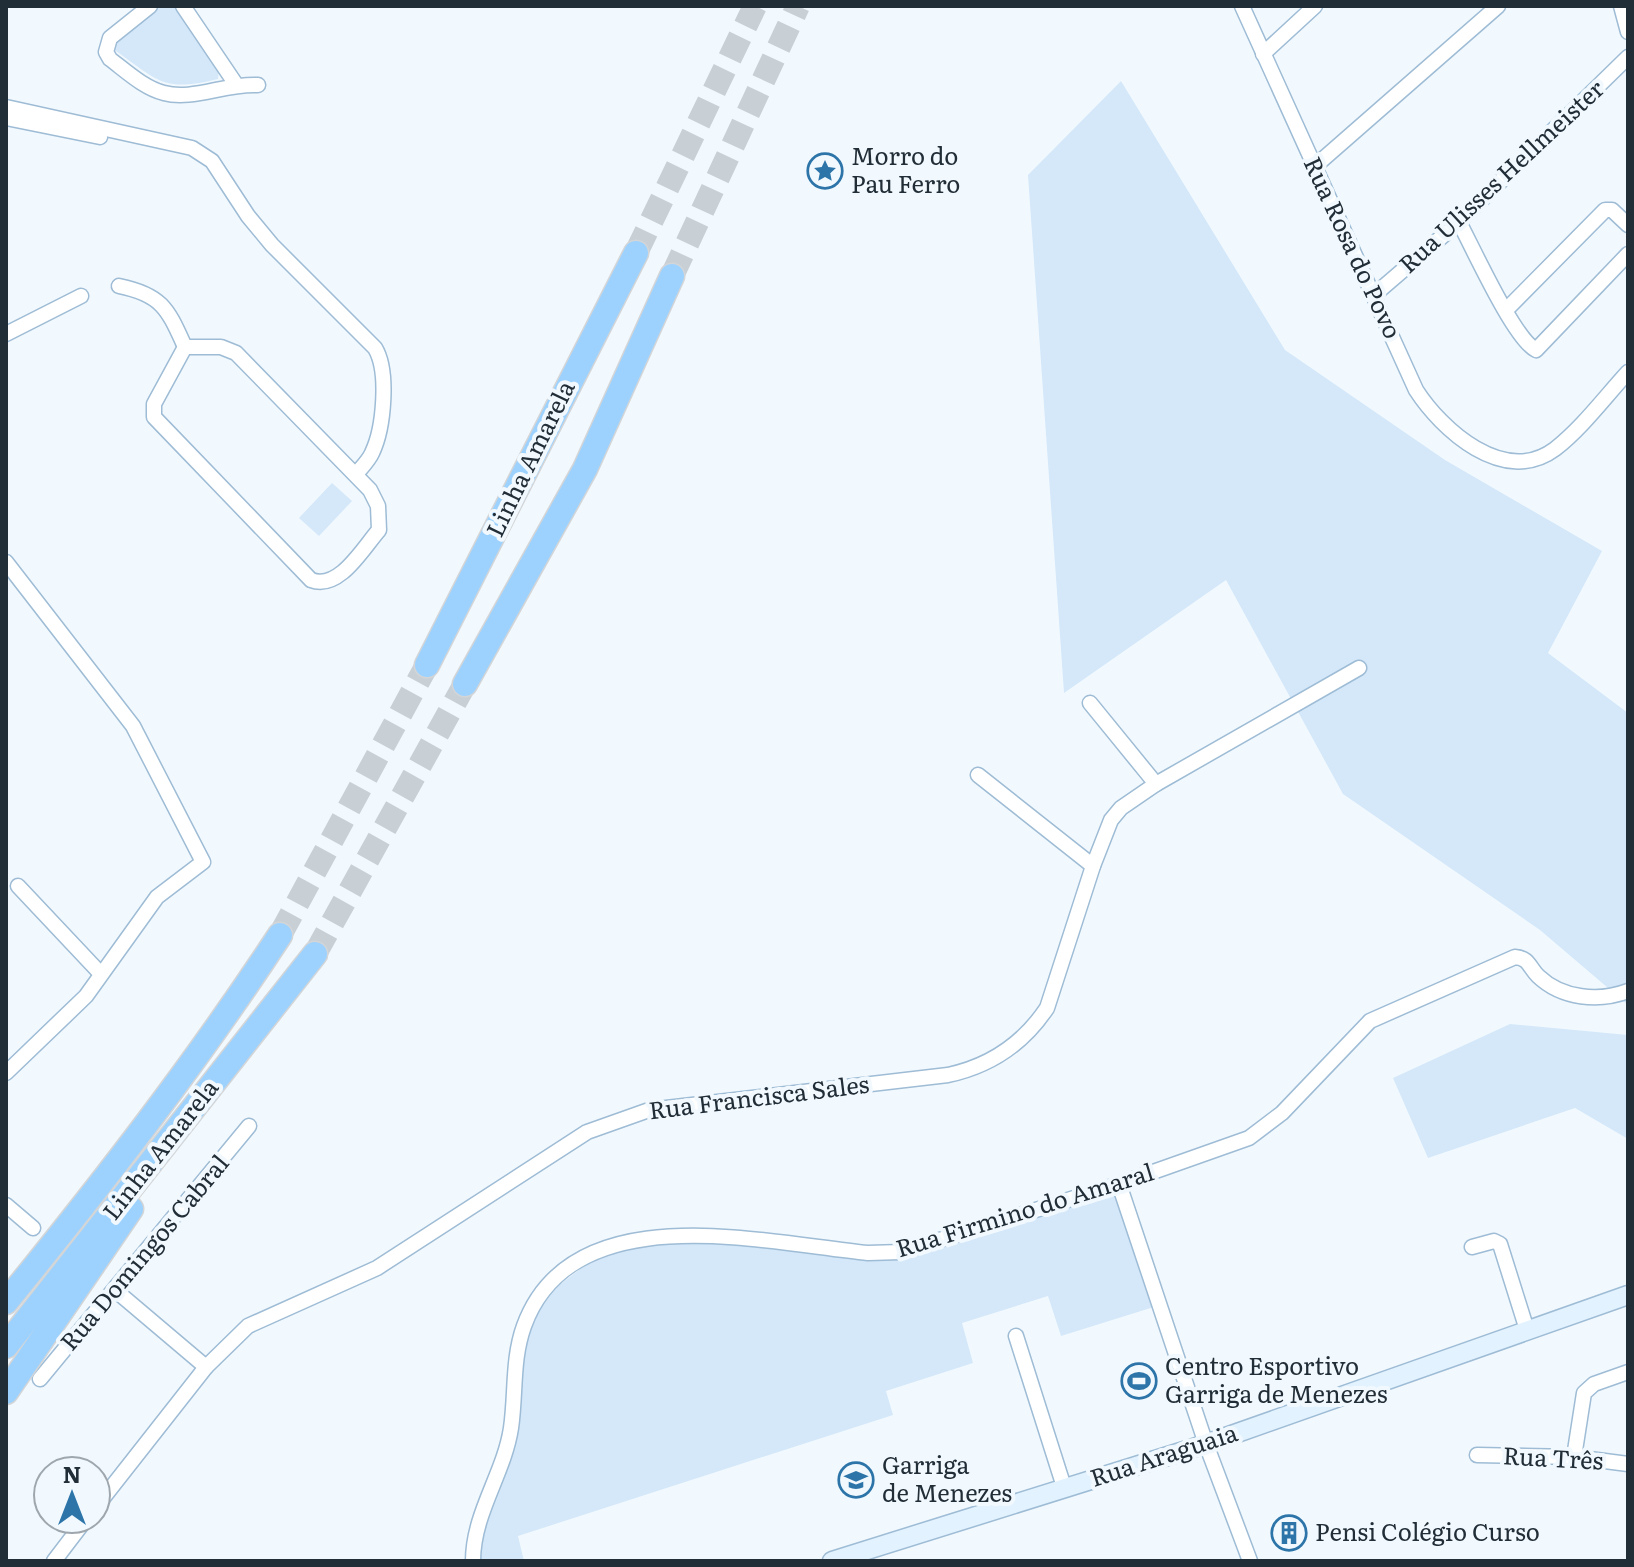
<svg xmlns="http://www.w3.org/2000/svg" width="1634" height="1567" font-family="Literata,serif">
<rect width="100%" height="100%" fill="#f2f9fe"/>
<!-- green -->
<g fill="#d4e8fa">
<path d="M156,6H176L219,69L218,79C162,93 158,80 113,49L114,38Z"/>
<path d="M1121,81L1285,350L1445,460L1602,551L1548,653L1628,713V1005L1540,930L1343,794L1226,580L1064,693L1028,175Z"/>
<path d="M332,483L352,501L319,536L299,518Z"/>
<path d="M1510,1024L1628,1035V1139L1575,1108L1428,1158L1393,1078Z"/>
<path d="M1116,1185L1157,1306L1061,1336L1048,1296L962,1323L973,1363L886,1391L893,1415L518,1536L524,1561H474L511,1438L519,1348L541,1299L588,1263L624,1246L702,1240L877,1259Z"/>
</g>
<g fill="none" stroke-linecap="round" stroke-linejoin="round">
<!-- highway-tunnel -->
<g stroke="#c8d0d6" stroke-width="24" stroke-dasharray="24 12" stroke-linecap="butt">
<path d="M636,253L755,6"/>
<path d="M672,276L798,6"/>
<path d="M280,935L427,665"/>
<path d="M315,954L465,684"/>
</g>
<defs>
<g id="street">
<path d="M150,6L110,38L106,52L110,59C126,71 144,88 164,93C192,101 226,83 258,85"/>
<path d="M183,6L235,83"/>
<path d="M1242,6L1416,390C1441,429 1504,487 1555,449C1582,428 1605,397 1628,372"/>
<path d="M1621,6L1628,32"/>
<path d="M1263,54L1315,6"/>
<path d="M6,107L192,148L212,161L248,216L272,245L375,348C389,371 384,428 372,453C369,460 362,467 357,473"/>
<path d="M6,118L100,137"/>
<path d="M1314,167L1498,6"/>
<path d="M1459,222C1473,248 1514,339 1536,350L1628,254"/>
<path d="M119,286C163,295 168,310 185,347"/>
<path d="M1374,295L1459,222L1628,57"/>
<path d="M1506,310L1605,210H1612L1628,225"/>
<path d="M6,334L81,296"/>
<path d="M185,347H221L236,353L370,490L378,506L379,530C363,548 339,591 311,580L154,417V404Z"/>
<path d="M6,562L133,726L203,862L157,897L86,996L6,1073"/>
<path d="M1090,703L1156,784"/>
<path d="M978,775L1093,866"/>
<path d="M18,886L100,973"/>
<path d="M1119,1184L1206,1444L1250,1561"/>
<path d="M6,1205L33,1228"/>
<path d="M1472,1247L1494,1241L1500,1244L1527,1330"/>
<path d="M115,1290L206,1367"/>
<path d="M1016,1336L1064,1487"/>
<path d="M40,1379L249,1126"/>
<path d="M1477,1455L1574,1457L1628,1464"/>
<path d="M1574,1457L1584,1393L1594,1384L1628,1372"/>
<path d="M96,1507L206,1367L248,1326L377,1268L587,1132L649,1110L948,1075C990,1066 1023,1044 1047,1008L1093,866L1111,820L1121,808L1156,784L1359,668"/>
<path d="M54,1561L86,1519"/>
<path d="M473,1561C473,1513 504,1474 511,1428C516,1394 512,1359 524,1326C572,1194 764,1243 868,1253L901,1252L1119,1184L1249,1138L1282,1113L1370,1021L1515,957C1529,958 1529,967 1538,976C1562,999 1599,1002 1628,991"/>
</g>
<path id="secondary" d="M832,1561L1206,1444L1628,1295"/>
<g id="highway">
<path d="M427,665L636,253"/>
<path d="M465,684L585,469L672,276"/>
<path d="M6,1302C103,1183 196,1063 280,935"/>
<path d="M6,1346L315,954"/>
<path d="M6,1392L131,1209"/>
</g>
</defs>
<!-- street casing -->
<use href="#street" stroke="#9ebcd5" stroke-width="17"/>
<!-- secondary casing -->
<use href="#secondary" stroke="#9ebcd5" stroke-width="21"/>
<!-- highway casing -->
<use href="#highway" stroke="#d3d5d7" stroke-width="27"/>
<!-- street -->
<use href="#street" stroke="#fff" stroke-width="14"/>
<!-- secondary -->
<use href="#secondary" stroke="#e2f2ff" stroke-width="18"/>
<!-- highway -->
<use href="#highway" stroke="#9ed2fe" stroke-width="24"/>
</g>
<!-- icons -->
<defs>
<symbol id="sight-ring" viewBox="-11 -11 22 22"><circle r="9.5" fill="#f2f9fe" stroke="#2d75a9" stroke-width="1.5"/><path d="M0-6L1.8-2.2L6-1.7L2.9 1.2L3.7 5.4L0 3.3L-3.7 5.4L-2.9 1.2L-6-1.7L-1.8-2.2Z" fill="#2d75a9"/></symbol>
<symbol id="stadium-ring" viewBox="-11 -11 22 22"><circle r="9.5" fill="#f2f9fe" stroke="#2d75a9" stroke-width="1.5"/><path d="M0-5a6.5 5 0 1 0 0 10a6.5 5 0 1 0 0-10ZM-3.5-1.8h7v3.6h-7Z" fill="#2d75a9"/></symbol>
<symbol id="school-ring" viewBox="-11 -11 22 22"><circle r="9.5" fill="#f2f9fe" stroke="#2d75a9" stroke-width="1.5"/><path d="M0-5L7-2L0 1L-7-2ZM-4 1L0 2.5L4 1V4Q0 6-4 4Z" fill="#2d75a9"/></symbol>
<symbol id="building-ring" viewBox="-11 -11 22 22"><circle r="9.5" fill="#f2f9fe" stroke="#2d75a9" stroke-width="1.5"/><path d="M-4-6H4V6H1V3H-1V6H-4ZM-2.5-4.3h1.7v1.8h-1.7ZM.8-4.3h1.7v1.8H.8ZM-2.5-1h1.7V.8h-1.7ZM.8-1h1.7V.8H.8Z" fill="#2d75a9"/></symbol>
</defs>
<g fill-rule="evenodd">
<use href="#sight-ring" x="805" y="151" width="40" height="40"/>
<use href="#stadium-ring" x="1119" y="1361" width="40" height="40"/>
<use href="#school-ring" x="836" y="1460" width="40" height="40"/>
<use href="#building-ring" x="1269" y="1513" width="40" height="40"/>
</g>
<g text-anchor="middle" stroke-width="8" stroke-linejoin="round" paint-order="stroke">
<!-- poi labels -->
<g font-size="24" fill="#212d37" stroke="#f2f9fe" text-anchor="start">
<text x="851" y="165">Morro do<tspan x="851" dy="28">Pau Ferro</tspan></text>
<text x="1165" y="1375">Centro Esportivo<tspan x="1165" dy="28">Garriga de Menezes</tspan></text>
<text x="882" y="1474">Garriga<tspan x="882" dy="28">de Menezes</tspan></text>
<text x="1315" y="1541">Pensi Colégio Curso</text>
</g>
<!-- street labels -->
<g font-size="24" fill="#212d37" stroke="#f2f9fe">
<text transform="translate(1502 177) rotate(-43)" y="8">Rua Ulisses Hellmeister</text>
<text transform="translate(1352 248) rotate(65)" y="8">Rua Rosa do Povo</text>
<text transform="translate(531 459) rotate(-64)" y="8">Linha Amarela</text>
<text transform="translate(759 1098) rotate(-7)" y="8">Rua Francisca Sales</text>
<text transform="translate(161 1150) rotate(-52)" y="8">Linha Amarela</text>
<text transform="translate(1025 1211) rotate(-17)" y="8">Rua Firmino do Amaral</text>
<text transform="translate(145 1253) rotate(-50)" y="8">Rua Domingos Cabral</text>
<text transform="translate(1164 1456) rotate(-18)" y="8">Rua Araguaia</text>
<text transform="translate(1553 1459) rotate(3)" y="8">Rua Três</text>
</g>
</g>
<!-- border -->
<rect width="1634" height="1567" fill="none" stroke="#212d37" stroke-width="16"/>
<!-- north arrow -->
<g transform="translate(72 1495)"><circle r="38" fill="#f2f9fe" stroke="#9ea7ae" stroke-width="2"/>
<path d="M0-6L14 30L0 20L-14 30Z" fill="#2d75a9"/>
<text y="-12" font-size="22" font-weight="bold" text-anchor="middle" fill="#212d37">N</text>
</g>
</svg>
